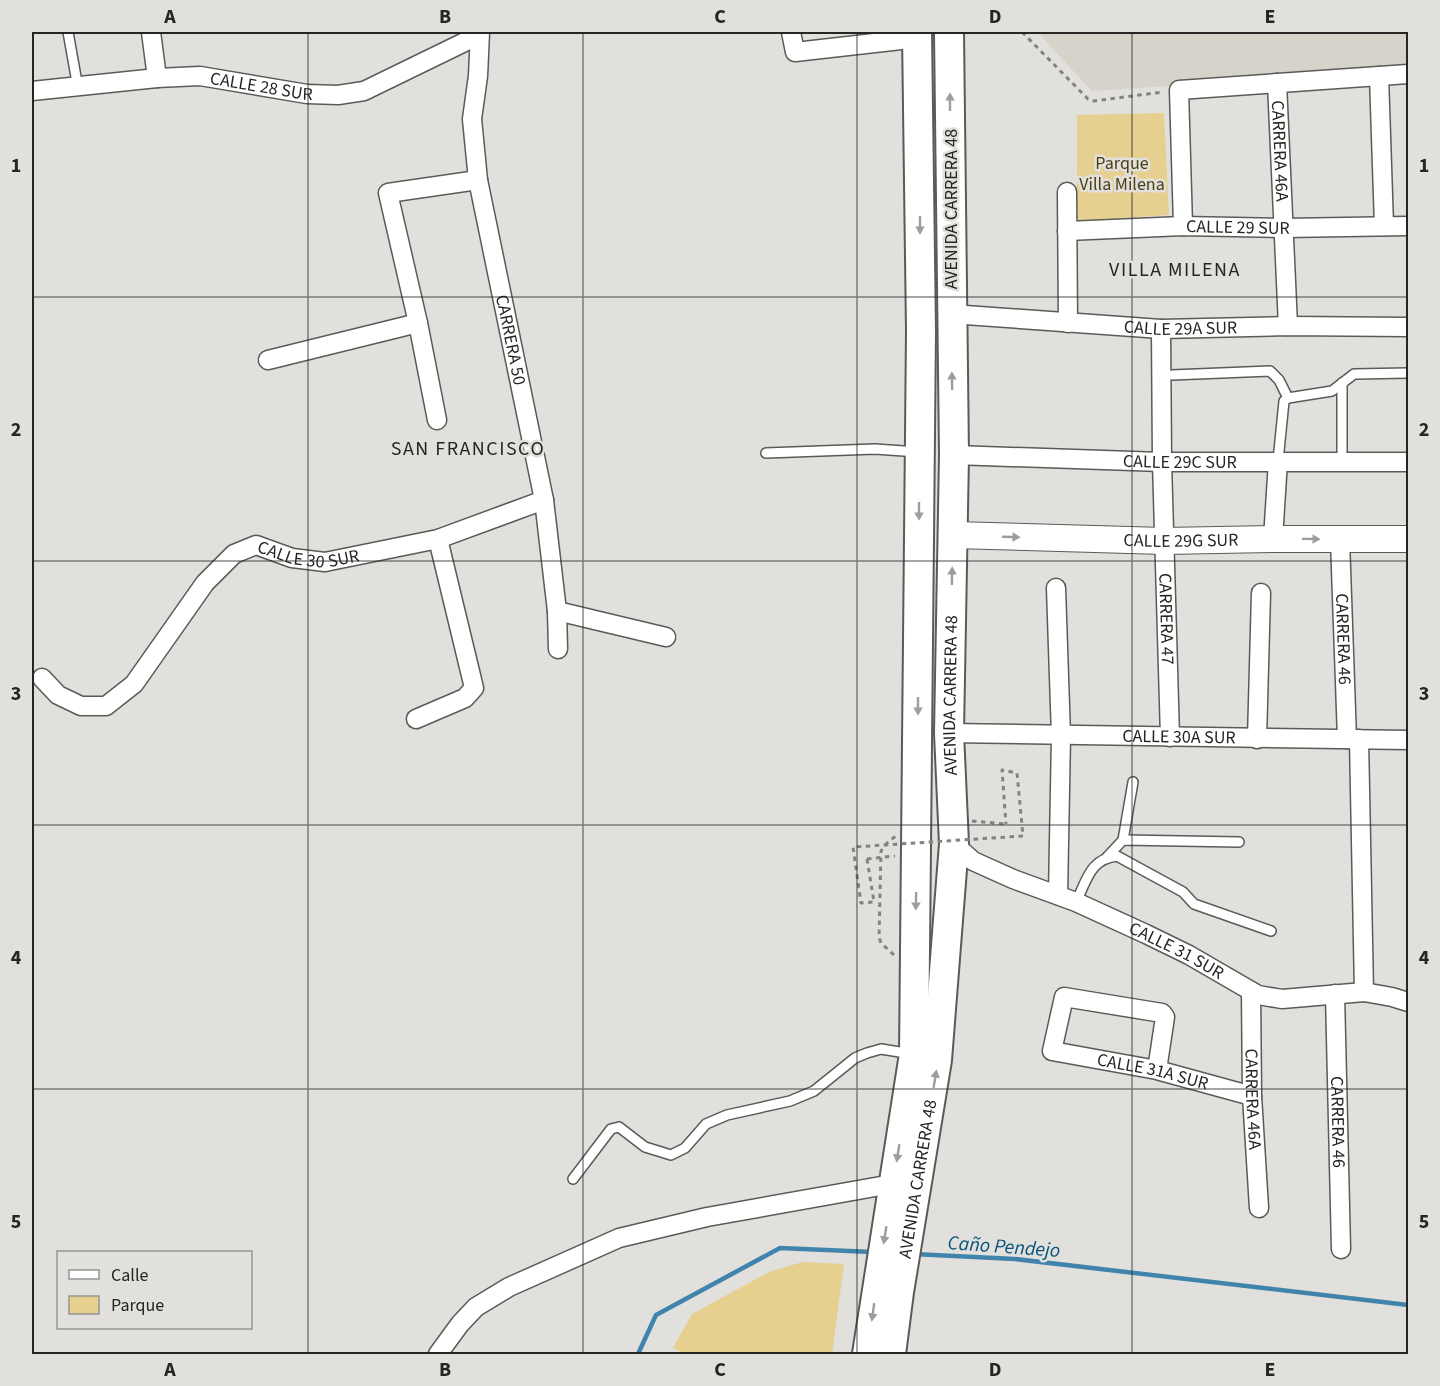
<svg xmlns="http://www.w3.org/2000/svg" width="1440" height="1386" font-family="'Source Sans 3',sans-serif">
<rect width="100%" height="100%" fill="#e1e0dd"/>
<!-- built -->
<path fill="#d6d3ca" d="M1037,32H1408V71L1092,91Z"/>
<!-- green -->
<g fill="#e5d08f">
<path d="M1164,113L1169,215L1077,221V115Z"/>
<path d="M803,1262L844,1264L832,1354H685L673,1348L692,1314L771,1271Z"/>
</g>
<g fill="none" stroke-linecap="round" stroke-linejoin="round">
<!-- stream -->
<g stroke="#4084ac" stroke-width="4.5">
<path d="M913,1254L1015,1259L1408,1305"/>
<path d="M638,1354L656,1315L780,1248L872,1252"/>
</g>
<defs>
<g id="lane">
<path d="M68,32L78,88"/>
<path d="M1172,375L1270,371L1279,380L1288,398"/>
<path d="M1342,452V383"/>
<path d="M766,453L875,449L918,452"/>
<path d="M1278,461L1284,401L1288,398L1332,391L1354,374L1408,373"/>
<path d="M1123,840L1133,782"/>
<path d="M1107,857L1123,840L1239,842"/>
<path d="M1076,902C1087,880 1090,859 1117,856L1183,892L1194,904L1271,931"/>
<path d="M573,1179L611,1129L619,1127L645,1147L671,1155L685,1148L706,1124L727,1115L790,1101L814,1091L855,1058L867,1053L881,1049L912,1054"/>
</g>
<g id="street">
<path d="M151,32L157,78"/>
<path id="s1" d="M480,32L478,76L472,119L478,180L544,500L557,611L558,649"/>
<path d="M791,32L795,52L901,40"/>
<path d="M1379,76L1384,226"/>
<path id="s2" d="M1277,83L1288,326"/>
<path id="s3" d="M32,91L157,78L200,76L307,94L338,95L364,91L479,35"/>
<path d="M1067,192L1068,323"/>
<path d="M1183,226L1179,90L1408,74"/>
<path id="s4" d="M1067,231L1183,226L1284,228L1408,226"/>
<path id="s5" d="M951,314L1161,329L1288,326L1408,327"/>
<path id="s6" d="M1161,329L1162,462L1170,737"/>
<path d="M268,360L418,323"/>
<path d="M437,420L418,323L388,193L478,180"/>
<path id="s7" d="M954,455L1162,462H1408"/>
<path d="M1273,539L1278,461"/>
<path id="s8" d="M1340,540L1347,739"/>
<path d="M1056,588L1061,736L1058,895"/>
<path d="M557,611L666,637"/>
<path id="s9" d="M42,678L58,695L81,706H106L134,684L205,583L234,554L256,545L292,558L325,562L438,539L544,500"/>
<path d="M416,719L465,698L474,688L438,539"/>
<path id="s10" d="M949,733L1408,740"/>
<path d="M1257,739L1261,593"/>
<path d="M1359,739L1364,992"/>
<path id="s11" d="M954,844L973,861L1013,879L1076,902L1146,934L1189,955L1258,995L1282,999L1364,992L1392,997L1408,1002"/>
<path id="s12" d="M1251,991L1252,1096L1259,1208"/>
<path id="s13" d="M1335,994L1341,1249"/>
<path id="s14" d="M1157,1070L1165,1017L1162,1013L1064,997L1052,1051L1157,1070L1252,1096"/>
<path d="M438,1354L460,1324L476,1307L509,1287L619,1238L707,1217L892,1184"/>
</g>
<g id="secondary">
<path id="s15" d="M953,535L1164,541L1273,539H1408"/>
</g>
<g id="primary">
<path d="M867,1354L914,1054L921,331L917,32"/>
<path id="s16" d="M891,1354L899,1292L937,1060L954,844L949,733L954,455L949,32"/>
</g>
</defs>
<!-- lane casing -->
<use href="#lane" stroke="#5b5a57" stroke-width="12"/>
<!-- street casing -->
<use href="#street" stroke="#5b5a57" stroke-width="21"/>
<!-- secondary casing -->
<use href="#secondary" stroke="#5b5a57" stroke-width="28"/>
<!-- primary casing -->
<use href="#primary" stroke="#5b5a57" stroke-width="32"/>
<!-- path -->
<g stroke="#848381" stroke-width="3" stroke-dasharray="4.5 4.5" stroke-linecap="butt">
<path d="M1022,32L1088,99L1094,101L1163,92"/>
<path d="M972,821L1006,824"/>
<path d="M867,859L895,856"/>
<path d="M894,955L881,943L879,937L881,851L888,842L896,836"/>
</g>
<!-- lane -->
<use href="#lane" stroke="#fff" stroke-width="9"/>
<!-- street -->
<use href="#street" stroke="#fff" stroke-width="18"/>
<!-- secondary -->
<use href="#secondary" stroke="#fff" stroke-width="26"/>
<!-- primary -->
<use href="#primary" stroke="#fff" stroke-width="28"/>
<!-- path-bridge -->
<path stroke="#848381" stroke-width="3" stroke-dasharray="4.5 4.5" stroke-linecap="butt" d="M867,859L874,902L861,903L853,847L1023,836L1017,773L1002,770L1006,824"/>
</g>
<!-- one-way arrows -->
<defs><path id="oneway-solid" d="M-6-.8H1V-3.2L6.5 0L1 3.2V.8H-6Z" transform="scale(1.5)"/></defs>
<g fill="#9d9d9c">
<use href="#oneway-solid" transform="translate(950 102) rotate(-90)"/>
<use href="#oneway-solid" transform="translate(920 225) rotate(90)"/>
<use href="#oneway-solid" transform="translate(952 381) rotate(-91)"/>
<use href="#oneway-solid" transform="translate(919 511) rotate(90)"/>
<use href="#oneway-solid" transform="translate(1011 537) rotate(2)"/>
<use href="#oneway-solid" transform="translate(1311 539) rotate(1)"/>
<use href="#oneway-solid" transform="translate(952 576) rotate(-89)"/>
<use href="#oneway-solid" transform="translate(918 706) rotate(90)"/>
<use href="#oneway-solid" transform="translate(916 901) rotate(91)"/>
<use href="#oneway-solid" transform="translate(935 1079) rotate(-81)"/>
<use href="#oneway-solid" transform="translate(898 1153) rotate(99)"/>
<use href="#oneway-solid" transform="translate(885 1235) rotate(99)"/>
<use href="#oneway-solid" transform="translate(873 1312) rotate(98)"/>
</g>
<!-- grid -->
<path fill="none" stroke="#262524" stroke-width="1.5" stroke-opacity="0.55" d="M308,32V1354M583,32V1354M857,32V1354M1132,32V1354M32,297H1408M32,561H1408M32,825H1408M32,1089H1408"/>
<g text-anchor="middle" stroke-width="5" stroke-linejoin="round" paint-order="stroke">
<!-- street labels -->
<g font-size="18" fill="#262524" stroke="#e1e0dd">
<text dy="6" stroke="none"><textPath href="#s3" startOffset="231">CALLE 28 SUR</textPath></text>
<text dy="6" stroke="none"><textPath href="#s2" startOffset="68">CARRERA 46A</textPath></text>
<text transform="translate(951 209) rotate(-90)" y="6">AVENIDA CARRERA 48</text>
<text dy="6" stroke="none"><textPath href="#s4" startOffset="171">CALLE 29 SUR</textPath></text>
<text dy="6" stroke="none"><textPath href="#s5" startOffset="230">CALLE 29A SUR</textPath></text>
<text dy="6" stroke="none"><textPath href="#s1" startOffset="312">CARRERA 50</textPath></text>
<text dy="6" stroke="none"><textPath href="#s7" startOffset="226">CALLE 29C SUR</textPath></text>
<text dy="6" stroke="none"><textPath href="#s15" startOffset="228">CALLE 29G SUR</textPath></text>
<text dy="6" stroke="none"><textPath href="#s9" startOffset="352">CALLE 30 SUR</textPath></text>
<text dy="6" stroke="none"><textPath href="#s6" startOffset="290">CARRERA 47</textPath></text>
<text dy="6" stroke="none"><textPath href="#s8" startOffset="99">CARRERA 46</textPath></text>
<text dy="6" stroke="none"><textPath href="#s16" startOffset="663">AVENIDA CARRERA 48</textPath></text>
<text dy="6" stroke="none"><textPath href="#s10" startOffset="230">CALLE 30A SUR</textPath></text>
<text dy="6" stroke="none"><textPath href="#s11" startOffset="248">CALLE 31 SUR</textPath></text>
<text dy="6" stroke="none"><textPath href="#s14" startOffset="316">CALLE 31A SUR</textPath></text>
<text dy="6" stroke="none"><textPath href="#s12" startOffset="108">CARRERA 46A</textPath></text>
<text dy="6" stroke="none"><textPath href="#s13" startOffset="128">CARRERA 46</textPath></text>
<text dy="6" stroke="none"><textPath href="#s16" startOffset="177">AVENIDA CARRERA 48</textPath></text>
</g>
<!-- park labels -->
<g font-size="18" fill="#4c3f14" stroke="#e1e0dd">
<text x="1122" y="169">Parque<tspan x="1122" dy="21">Villa Milena</tspan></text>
</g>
<!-- neighbourhood labels -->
<g font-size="20" letter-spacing="1.5" fill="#262524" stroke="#e1e0dd">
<text x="1175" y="276">VILLA MILENA</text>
<text x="468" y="455">SAN FRANCISCO</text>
</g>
<!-- water labels -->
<g font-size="20" font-style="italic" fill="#05537b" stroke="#e1e0dd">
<text transform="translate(1004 1246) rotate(4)" y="7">Caño Pendejo</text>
</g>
</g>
<!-- border -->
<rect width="1440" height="1386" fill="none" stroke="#e1e0dd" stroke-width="66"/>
<!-- legend -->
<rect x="57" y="1251" width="195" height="78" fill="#e1e0dd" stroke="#969593" stroke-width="1.5"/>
<rect x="69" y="1270" width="30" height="9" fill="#ffffff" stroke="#969593" stroke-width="1.5"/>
<text x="111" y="1281" font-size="18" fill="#262524">Calle</text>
<rect x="69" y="1296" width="30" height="18" fill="#e5d08f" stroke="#969593" stroke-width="1.5"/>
<text x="111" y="1311" font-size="18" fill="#262524">Parque</text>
<rect x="33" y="33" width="1374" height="1320" fill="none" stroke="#262524" stroke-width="2"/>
<g font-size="20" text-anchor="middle" font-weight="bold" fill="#262524">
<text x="170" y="23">A</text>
<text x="445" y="23">B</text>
<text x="720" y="23">C</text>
<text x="995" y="23">D</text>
<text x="1270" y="23">E</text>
<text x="16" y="172">1</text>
<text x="1424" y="172">1</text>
<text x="16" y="436">2</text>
<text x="1424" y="436">2</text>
<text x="16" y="700">3</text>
<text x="1424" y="700">3</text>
<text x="16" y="964">4</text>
<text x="1424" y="964">4</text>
<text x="16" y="1228">5</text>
<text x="1424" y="1228">5</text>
<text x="170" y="1376">A</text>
<text x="445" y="1376">B</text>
<text x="720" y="1376">C</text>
<text x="995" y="1376">D</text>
<text x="1270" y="1376">E</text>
</g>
</svg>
